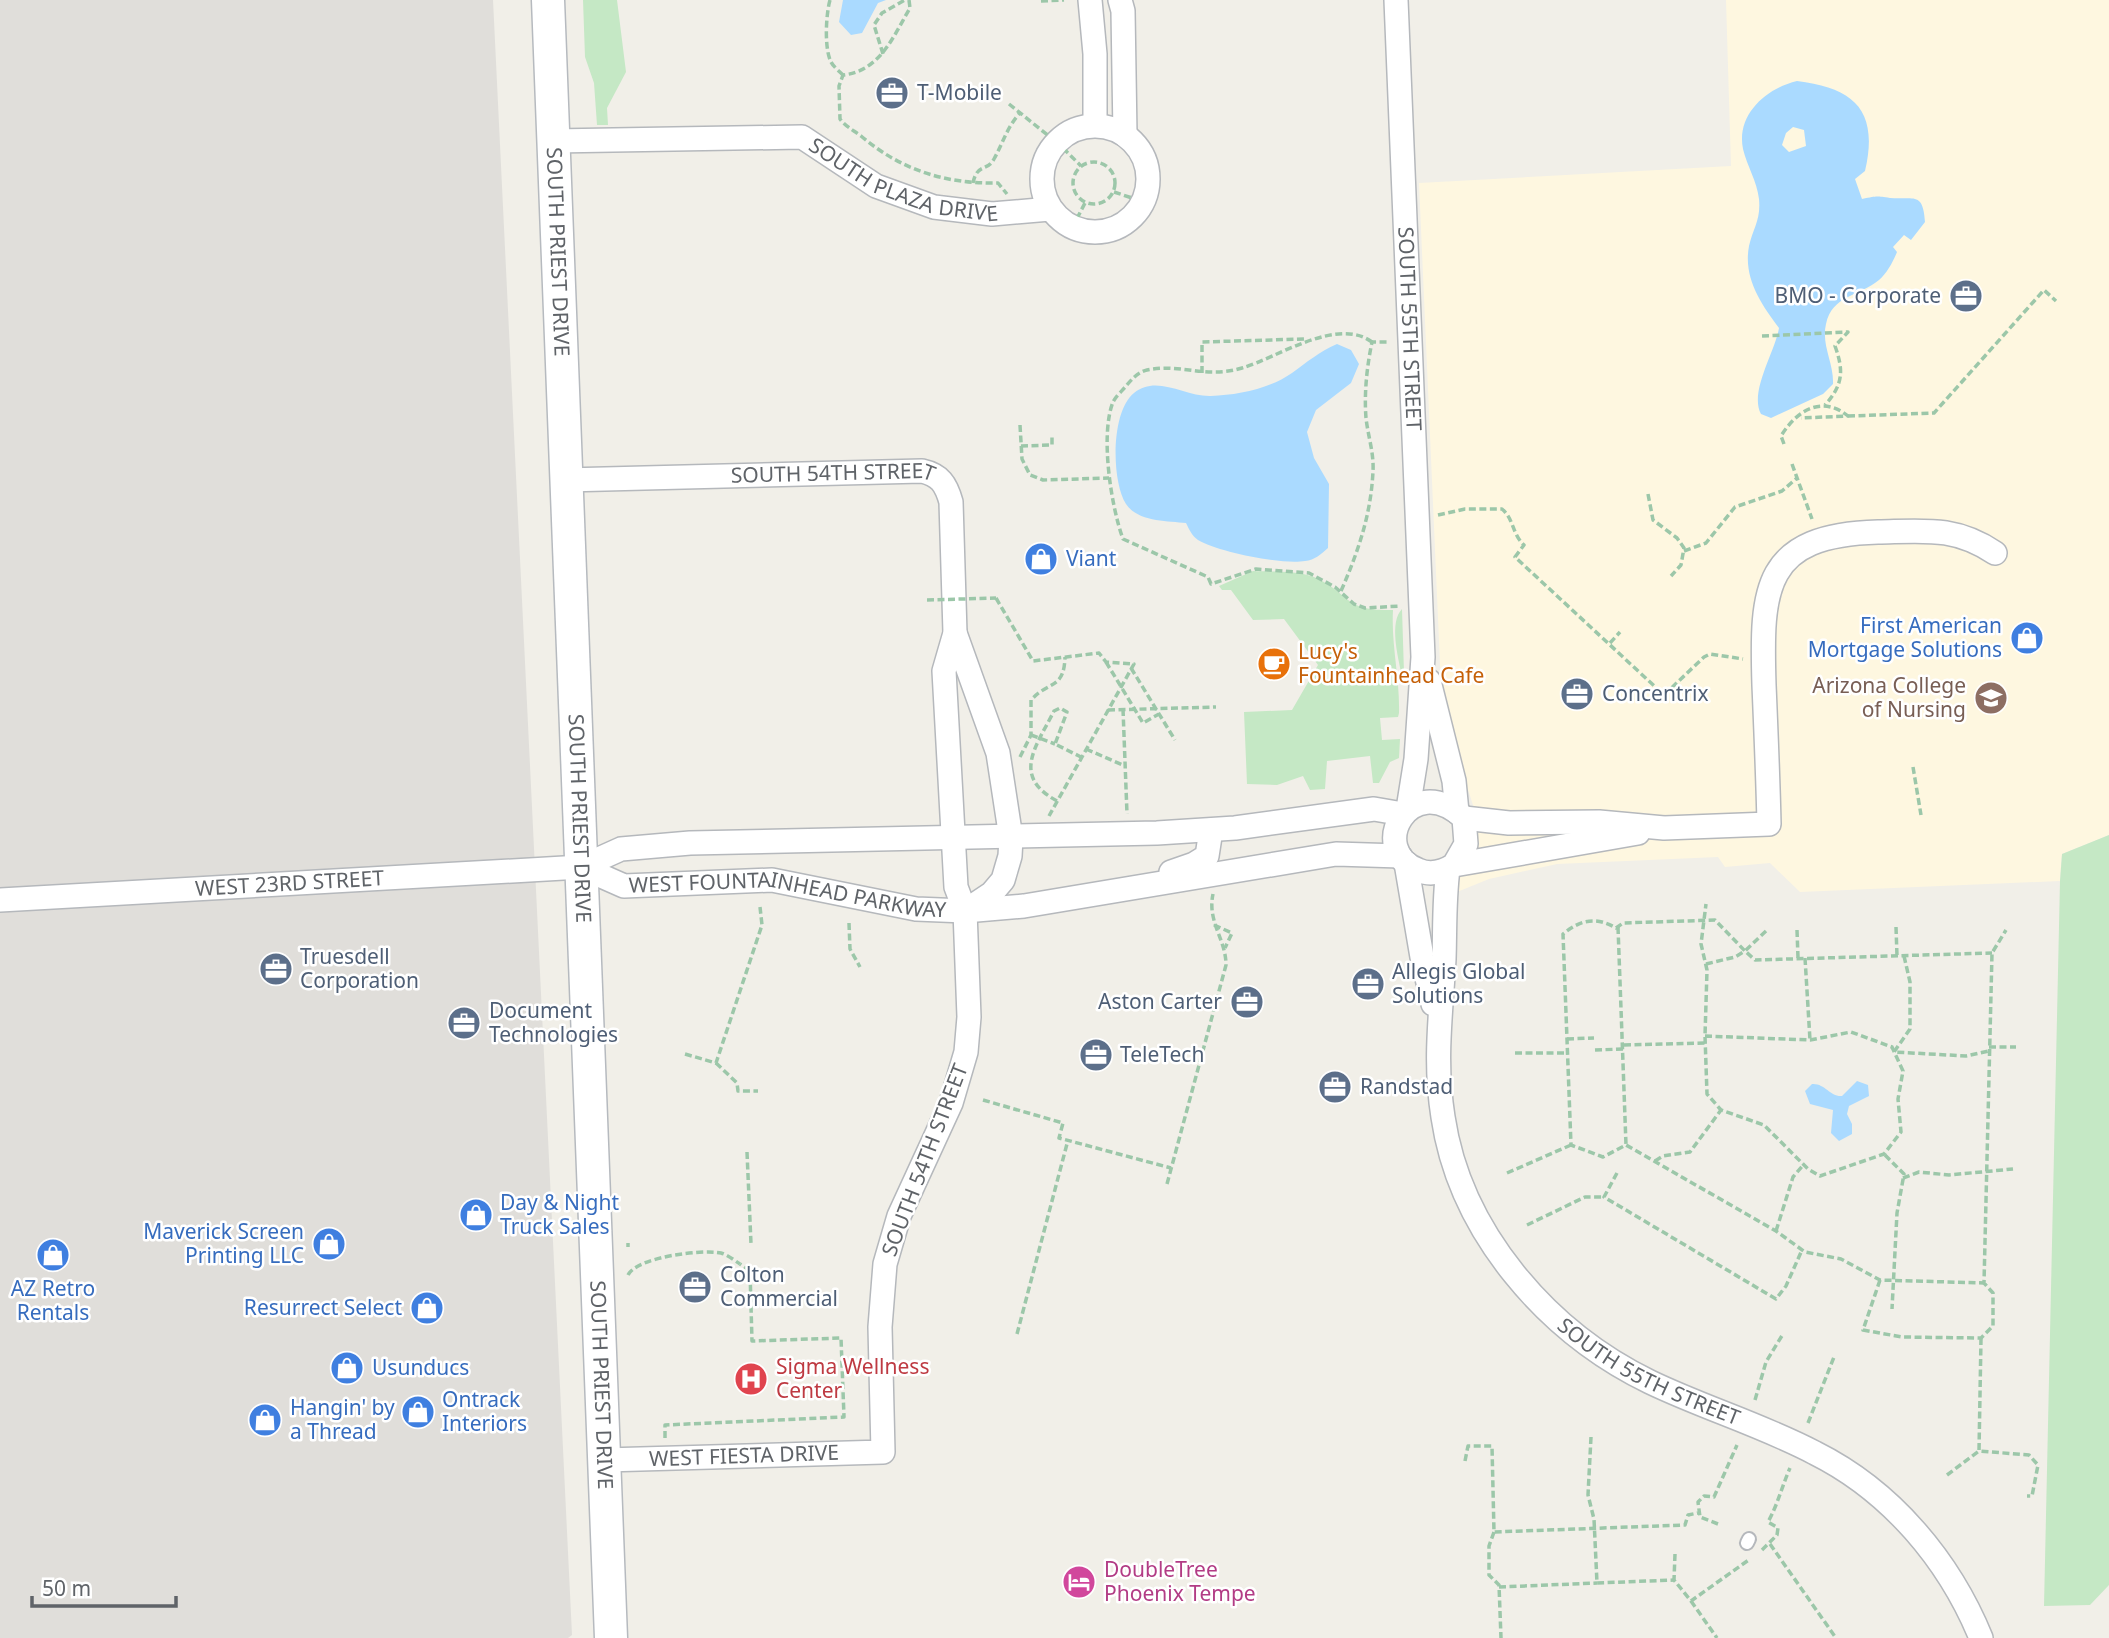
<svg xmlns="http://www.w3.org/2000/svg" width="2109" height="1638" font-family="'Noto Sans',sans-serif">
<rect width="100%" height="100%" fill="#f1efe8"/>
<!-- commercial -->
<path fill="#fef7e0" d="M1726,0H2109V835L2062,854L2060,881L1800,892L1770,863L1725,867L1718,857L1557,864L1489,879L1457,892L1473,805L1450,735L1441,687L1419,183L1731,166Z"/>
<!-- industrial -->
<path fill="#e0deda" d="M0,0H493L572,1635L568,1638H0Z"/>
<!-- green -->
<g fill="#c5e8c5">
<path d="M583,0H617L626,72L607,108L608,125H597L594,83L585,57Z"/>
<path d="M1253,571C1271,572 1297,570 1314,577C1353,595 1342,611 1393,610C1391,645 1400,678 1399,713L1398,717L1380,718L1382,740L1400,739L1399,758L1390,762L1379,783H1373L1370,756L1327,761L1325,789L1310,790L1303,776L1277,785L1247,784L1244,712L1292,710L1318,665L1284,619L1253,620L1231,590H1222L1219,586Z"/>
<path d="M1402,609L1404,673L1401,672C1398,656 1389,622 1402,609Z"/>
<path d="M2109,835V1585L2090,1605L2044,1606L2060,881L2062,854Z"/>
</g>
<!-- water -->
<g fill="#aadaff" fill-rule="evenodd">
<path d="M843,0H886L878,3L862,33L851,35L839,22Z"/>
<path d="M1797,81C1855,88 1879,111 1865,171L1855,179L1862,199C1878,196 1875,196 1890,198C1914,200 1923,191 1925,222L1911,240L1904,235L1893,247L1897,252C1893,262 1887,273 1879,280C1860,296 1832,295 1826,324C1821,345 1834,363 1833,384L1823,394L1771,418L1761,414C1749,392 1775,352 1779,328C1761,304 1743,278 1749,246C1753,228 1761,220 1759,199C1757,181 1747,166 1743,149C1736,114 1767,88 1797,81ZM1793,127L1804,130L1806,146L1789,152L1782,145L1786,133Z"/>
<path d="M1337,344L1351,350L1359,364L1351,383L1316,410L1307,432L1314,458L1329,484L1328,548C1321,554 1315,560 1305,561C1282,565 1218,552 1198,540C1192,536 1189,529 1186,523C1167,521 1138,522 1126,504C1111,480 1111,411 1134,393C1157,374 1185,397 1211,396C1238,395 1269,389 1292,373C1307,362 1319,352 1337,344Z"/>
<path d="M1857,1081L1868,1085L1869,1096L1849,1106L1847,1114L1852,1124V1134L1839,1141L1831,1133L1833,1110L1810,1104L1805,1091L1812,1084C1825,1083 1830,1097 1842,1096Z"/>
</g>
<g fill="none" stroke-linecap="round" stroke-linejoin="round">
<defs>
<path id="service" d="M1747,1543L1749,1539"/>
<g id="minor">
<path d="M1090,0L1095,54V125"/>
<path d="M1120,0L1123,11L1125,135"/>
<path id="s1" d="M1396,0L1423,657L1416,759L1408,809"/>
<circle cx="1095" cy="179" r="53"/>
<path id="s2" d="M553,141L802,137L876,186L934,207L992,214L1050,209"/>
<path id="s3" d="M565,480L922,471C940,475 946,484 951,502L955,633L944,671L956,887L965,911L969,1017L966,1052L951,1103L899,1216L885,1264L880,1327L883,1452L605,1460"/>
<path d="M955,633L998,753L1011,838L1010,856L1003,880L992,893L968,909"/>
<path d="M1429,681L1454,781L1457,812"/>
<path d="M1464,818L1509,823L1599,822L1664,828L1769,824C1768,778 1766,732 1764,685C1761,588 1763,535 1878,532C1924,531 1955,526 1995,553"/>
<path d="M1406,863L1422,957L1433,1004"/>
<path d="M1454,865L1466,844L1464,818C1410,768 1366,850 1418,870C1431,876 1443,872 1454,865L1638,833"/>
<path id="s4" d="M581,867L624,886L772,880L916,909L965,911L1024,906L1336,854L1400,856"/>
<path id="s5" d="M1448,869C1444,899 1445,929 1444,959C1441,1015 1434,1060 1443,1117C1460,1232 1547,1332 1650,1382C1704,1408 1762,1425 1815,1453C1891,1491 1949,1560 1981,1638"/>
<path d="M1171,872L1194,864L1207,856L1211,830"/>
<path id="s6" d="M0,900L581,867L621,849L690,843L1157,833L1235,828L1374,809L1403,814"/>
</g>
<g id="secondary">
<path id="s7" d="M548,0L611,1638"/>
</g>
</defs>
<!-- service casing -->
<use href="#service" stroke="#b5b8bc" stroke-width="16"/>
<!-- minor casing -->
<use href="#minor" stroke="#b5b8bc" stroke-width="26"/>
<!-- secondary casing -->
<use href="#secondary" stroke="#b6babf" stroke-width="35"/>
<!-- path -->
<g stroke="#9cc7a9" stroke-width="3.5" stroke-dasharray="7 3.5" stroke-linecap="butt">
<path d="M830,0C826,14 824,48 831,62C833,66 839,71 843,75"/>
<path d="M909,0L910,8C893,37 880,71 843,75L839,86L840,119C845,126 853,130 861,136C901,170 945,184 998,183L1007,194"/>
<path d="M1041,1L1064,0"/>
<path d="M883,54L874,25L882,13L905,0"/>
<path d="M1009,104L1050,137"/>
<path d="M1063,148L1081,166"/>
<circle cx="1094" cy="183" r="21"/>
<path d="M973,183C977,163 987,172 994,159C1003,143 1007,127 1020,113"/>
<path d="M1114,192L1138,200"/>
<path d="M1072,228L1085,203"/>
<path d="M1762,336L1848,332L1835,346C1844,371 1843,385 1825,405"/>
<path d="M1372,342C1337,316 1277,358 1242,368C1206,379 1180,363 1147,370C1138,372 1132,379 1126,386C1122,391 1116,396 1113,402C1100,435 1111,506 1123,539L1208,577L1211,584L1256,569L1309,573L1335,587L1354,604L1365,608L1401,606"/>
<path d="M1202,373V342L1304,339"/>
<path d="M1848,416L1934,413L2044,290L2056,301"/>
<path d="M1020,425L1022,459L1030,475L1043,480L1109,478"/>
<path d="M1784,444L1781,436C1797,410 1822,395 1848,416L1801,418"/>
<path d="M1021,446L1052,445V436"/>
<path d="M1792,464L1812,519"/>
<path d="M1648,494L1653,520L1677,538L1684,548L1681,565L1671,576"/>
<path d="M1438,515L1465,509H1502C1514,519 1512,534 1524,545L1515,557L1664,695L1704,657L1710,654L1743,659"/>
<path d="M1684,551L1706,543L1735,507L1782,491L1797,478"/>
<path d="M1341,591C1358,552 1371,515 1373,471C1374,453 1368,436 1366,418C1364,393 1367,366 1372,342H1390"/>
<path d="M996,598L1033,661L1099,653L1106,662L1134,664L1049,816"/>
<path d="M1610,643L1620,632"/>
<path d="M1106,662L1143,723L1159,714"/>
<path d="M1131,668L1175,740"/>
<path d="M1123,709L1127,814"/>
<path d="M1108,710L1216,707"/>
<path d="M1031,735L1055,744"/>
<path d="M1086,749L1125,766"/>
<path d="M1020,757L1031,735V700C1049,680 1064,690 1065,657"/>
<path d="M1913,767L1921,815"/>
<path d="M1057,801C1011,776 1036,747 1054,711L1060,708L1067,712L1055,744L1081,757"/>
<path d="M849,923L850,949L860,967"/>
<path d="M1214,925L1232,933L1225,948"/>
<path d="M1618,927L1626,1145"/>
<path d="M1896,927L1897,956"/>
<path d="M1797,930L1798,958"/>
<path d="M1766,931L1745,951L1755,960L1992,953"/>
<path d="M1904,956L1910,982V1029L1894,1052L1966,1056L1989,1051"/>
<path d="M1805,958L1810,1040"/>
<path d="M1706,964L1735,957L1745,951L1715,920L1623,923L1616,928C1596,916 1580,920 1563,934L1571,1145L1603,1157L1626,1145L1776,1231L1805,1252L1841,1259L1880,1280L1984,1283"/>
<path d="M1705,1036L1810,1040L1851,1032L1892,1047L1903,1071L1898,1099L1901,1132L1884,1154L1820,1176L1808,1169L1764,1125L1721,1110L1707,1094L1705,1036L1707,970L1701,944L1706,904"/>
<path d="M1567,1039L1594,1038"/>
<path d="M1624,1045L1705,1043"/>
<path d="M1989,1047H2016"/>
<path d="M1595,1050L1623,1049"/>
<path d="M1515,1053H1568"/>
<path d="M685,1054L716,1063L762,925L760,907"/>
<path d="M716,1063L737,1083L738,1091H758"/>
<path d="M983,1100L1063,1123L1059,1138L1171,1168"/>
<path d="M747,1152L751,1244"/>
<path d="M1885,1155L1904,1174L1897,1213L1892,1309"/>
<path d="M1655,1161L1663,1156L1690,1152L1721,1110"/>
<path d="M1507,1173L1571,1145"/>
<path d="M1617,1173L1604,1197L1776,1299L1786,1286L1802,1250"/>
<path d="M1903,1178L1919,1172L1949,1175L2013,1169"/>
<path d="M1167,1184L1226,965C1226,939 1207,922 1213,894"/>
<path d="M1527,1225L1585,1197H1604"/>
<path d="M1776,1231L1793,1177L1804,1164"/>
<path d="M628,1243V1247"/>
<path d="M628,1275C637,1257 702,1249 721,1253C728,1255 735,1261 740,1264"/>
<path d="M1880,1280L1863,1330L1902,1337L1981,1338L1993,1326V1293L1984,1283L1992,953L2006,930"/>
<path d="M1017,1334L1068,1140"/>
<path d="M1981,1338L1979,1451L2029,1455L2038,1465L2032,1496H2027"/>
<path d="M1755,1400L1766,1362L1783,1334"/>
<path d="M1808,1423L1834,1357"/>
<path d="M1591,1437L1588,1495L1594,1519L1597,1583L1674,1580"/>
<path d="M665,1438V1425L844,1417L841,1338L752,1341L750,1271L740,1264"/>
<path d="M1465,1461L1468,1446H1492L1494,1532L1685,1525L1688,1515L1698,1513"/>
<path d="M1947,1475L1979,1451"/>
<path d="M1718,1524L1700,1517L1698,1502L1704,1496L1714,1497L1737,1445"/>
<path d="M1494,1532L1489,1546V1575L1499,1585L1501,1638"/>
<path d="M1770,1544L1836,1638"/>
<path d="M1762,1550L1777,1535L1778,1528L1768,1522C1778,1504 1782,1486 1790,1468"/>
<path d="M1675,1554L1674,1580L1691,1601L1750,1559"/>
<path d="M1499,1587L1597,1583"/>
<path d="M1691,1601L1717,1638"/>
</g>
<!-- service -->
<use href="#service" stroke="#fff" stroke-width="12"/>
<!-- minor -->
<use href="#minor" stroke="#fff" stroke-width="23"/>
<!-- secondary -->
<use href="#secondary" stroke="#fff" stroke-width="32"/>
<!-- path-bridge -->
<path stroke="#9cc7a9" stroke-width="3.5" stroke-dasharray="7 3.5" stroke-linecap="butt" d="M927,600L996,598"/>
</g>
<!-- icons -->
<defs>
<symbol id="office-disc" viewBox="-11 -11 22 22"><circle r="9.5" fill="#5c6f8a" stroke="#fff"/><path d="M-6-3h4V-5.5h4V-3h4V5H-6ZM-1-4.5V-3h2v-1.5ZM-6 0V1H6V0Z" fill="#fff"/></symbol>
<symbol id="shop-disc" viewBox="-11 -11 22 22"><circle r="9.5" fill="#3f7fe0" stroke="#fff"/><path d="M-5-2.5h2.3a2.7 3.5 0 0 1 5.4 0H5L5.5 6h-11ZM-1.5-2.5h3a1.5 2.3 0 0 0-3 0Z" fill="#fff"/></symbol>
<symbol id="cafe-disc" viewBox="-11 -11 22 22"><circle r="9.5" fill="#e8710a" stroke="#fff"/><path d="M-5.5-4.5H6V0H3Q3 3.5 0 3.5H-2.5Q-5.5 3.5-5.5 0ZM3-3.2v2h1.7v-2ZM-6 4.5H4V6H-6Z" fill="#fff"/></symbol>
<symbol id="university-disc" viewBox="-11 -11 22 22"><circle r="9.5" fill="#8d6e63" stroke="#fff"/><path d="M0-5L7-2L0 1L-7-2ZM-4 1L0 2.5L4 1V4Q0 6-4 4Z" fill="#fff"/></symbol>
<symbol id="hospital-disc" viewBox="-11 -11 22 22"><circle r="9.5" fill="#e0444e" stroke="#fff"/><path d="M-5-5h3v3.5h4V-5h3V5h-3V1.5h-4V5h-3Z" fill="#fff"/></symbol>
<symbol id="hotel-disc" viewBox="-11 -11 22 22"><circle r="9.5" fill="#d1479c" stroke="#fff"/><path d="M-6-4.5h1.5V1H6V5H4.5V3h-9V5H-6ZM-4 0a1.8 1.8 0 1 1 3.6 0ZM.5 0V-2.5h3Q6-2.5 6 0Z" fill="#fff"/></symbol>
</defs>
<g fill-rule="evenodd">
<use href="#office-disc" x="873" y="74" width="38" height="38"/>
<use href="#office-disc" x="1947" y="277" width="38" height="38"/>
<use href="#shop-disc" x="1022" y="540" width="38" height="38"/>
<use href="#shop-disc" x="2008" y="619" width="38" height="38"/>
<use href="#cafe-disc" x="1255" y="645" width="38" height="38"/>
<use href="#office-disc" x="1558" y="675" width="38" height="38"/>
<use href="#university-disc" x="1972" y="679" width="38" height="38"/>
<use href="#office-disc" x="257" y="950" width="38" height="38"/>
<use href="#office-disc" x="1349" y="965" width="38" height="38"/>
<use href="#office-disc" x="1228" y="983" width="38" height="38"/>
<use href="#office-disc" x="445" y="1004" width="38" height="38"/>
<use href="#office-disc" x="1077" y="1036" width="38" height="38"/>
<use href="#office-disc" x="1316" y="1068" width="38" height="38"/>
<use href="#shop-disc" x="457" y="1196" width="38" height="38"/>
<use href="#shop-disc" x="310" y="1225" width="38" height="38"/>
<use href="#shop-disc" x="34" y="1236" width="38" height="38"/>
<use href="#office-disc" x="676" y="1268" width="38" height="38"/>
<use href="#shop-disc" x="408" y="1289" width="38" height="38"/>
<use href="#shop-disc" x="328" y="1349" width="38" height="38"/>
<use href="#hospital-disc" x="732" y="1360" width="38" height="38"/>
<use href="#shop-disc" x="399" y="1393" width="38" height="38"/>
<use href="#shop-disc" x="246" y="1401" width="38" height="38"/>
<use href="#hotel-disc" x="1060" y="1563" width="38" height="38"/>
</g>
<g text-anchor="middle" stroke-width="5" stroke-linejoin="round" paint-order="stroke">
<!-- service labels -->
<g font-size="21" fill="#4e5e75" stroke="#fff" text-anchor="start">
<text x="917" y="100">T-Mobile</text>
<text x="1941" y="303" text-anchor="end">BMO - Corporate</text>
<text x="1602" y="701">Concentrix</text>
<text x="300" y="964">Truesdell<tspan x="300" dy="24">Corporation</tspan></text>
<text x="1392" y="979">Allegis Global<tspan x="1392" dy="24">Solutions</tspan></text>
<text x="1222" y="1009" text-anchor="end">Aston Carter</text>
<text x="489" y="1018">Document<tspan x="489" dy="24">Technologies</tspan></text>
<text x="1120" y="1062">TeleTech</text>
<text x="1360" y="1094">Randstad</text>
<text x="720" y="1282">Colton<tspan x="720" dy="24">Commercial</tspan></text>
</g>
<!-- street labels -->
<g font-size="21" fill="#5f6368" stroke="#fff">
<text dy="7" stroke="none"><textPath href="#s2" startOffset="362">SOUTH PLAZA DRIVE</textPath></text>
<text dy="7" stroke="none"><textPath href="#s7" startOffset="252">SOUTH PRIEST DRIVE</textPath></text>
<text dy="7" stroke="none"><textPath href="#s1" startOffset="329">SOUTH 55TH STREET</textPath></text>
<text dy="7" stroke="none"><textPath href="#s3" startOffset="268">SOUTH 54TH STREET</textPath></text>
<text dy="7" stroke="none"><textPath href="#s7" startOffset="819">SOUTH PRIEST DRIVE</textPath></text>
<text dy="7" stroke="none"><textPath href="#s6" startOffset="290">WEST 23RD STREET</textPath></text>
<text dy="7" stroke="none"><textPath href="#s4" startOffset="212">WEST FOUNTAINHEAD PARKWAY</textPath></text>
<text transform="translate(925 1160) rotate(-69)" y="7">SOUTH 54TH STREET</text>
<text dy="7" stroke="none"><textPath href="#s5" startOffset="592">SOUTH 55TH STREET</textPath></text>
<text dy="7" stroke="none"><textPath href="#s7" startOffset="1386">SOUTH PRIEST DRIVE</textPath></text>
<text transform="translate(744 1456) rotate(-2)" y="7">WEST FIESTA DRIVE</text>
</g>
<!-- shop labels -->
<g font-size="21" fill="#366cbe" stroke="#fff" text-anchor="start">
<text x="1066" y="566">Viant</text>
<text x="2002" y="633" text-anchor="end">First American<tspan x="2002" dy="24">Mortgage Solutions</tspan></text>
<text x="500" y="1210">Day &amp; Night<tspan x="500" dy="24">Truck Sales</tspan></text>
<text x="304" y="1239" text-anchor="end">Maverick Screen<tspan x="304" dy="24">Printing LLC</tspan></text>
<text x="53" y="1296" text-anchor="middle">AZ Retro<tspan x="53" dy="24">Rentals</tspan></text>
<text x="402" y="1315" text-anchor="end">Resurrect Select</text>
<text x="372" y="1375">Usunducs</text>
<text x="442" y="1407">Ontrack<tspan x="442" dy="24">Interiors</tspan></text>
<text x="290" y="1415">Hangin' by<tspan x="290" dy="24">a Thread</tspan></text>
</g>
<!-- food labels -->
<g font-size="21" fill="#c56008" stroke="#fff" text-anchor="start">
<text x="1298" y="659">Lucy's<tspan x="1298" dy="24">Fountainhead Cafe</tspan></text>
</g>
<!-- education labels -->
<g font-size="21" fill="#785e54" stroke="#fff" text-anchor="end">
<text x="1966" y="693">Arizona College<tspan x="1966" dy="24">of Nursing</tspan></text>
</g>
<!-- health labels -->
<g font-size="21" fill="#be3a42" stroke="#fff" text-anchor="start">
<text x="776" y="1374">Sigma Wellness<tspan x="776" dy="24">Center</tspan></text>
</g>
<!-- hotel labels -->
<g font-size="21" fill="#b23c85" stroke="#fff" text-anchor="start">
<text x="1104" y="1577">DoubleTree<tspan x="1104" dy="24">Phoenix Tempe</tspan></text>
</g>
</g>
<!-- scale -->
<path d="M32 1596v10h144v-10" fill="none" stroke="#5f6368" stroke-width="3.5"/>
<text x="42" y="1596" font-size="21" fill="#5f6368" stroke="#ffffff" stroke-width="5" paint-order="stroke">50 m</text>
</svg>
